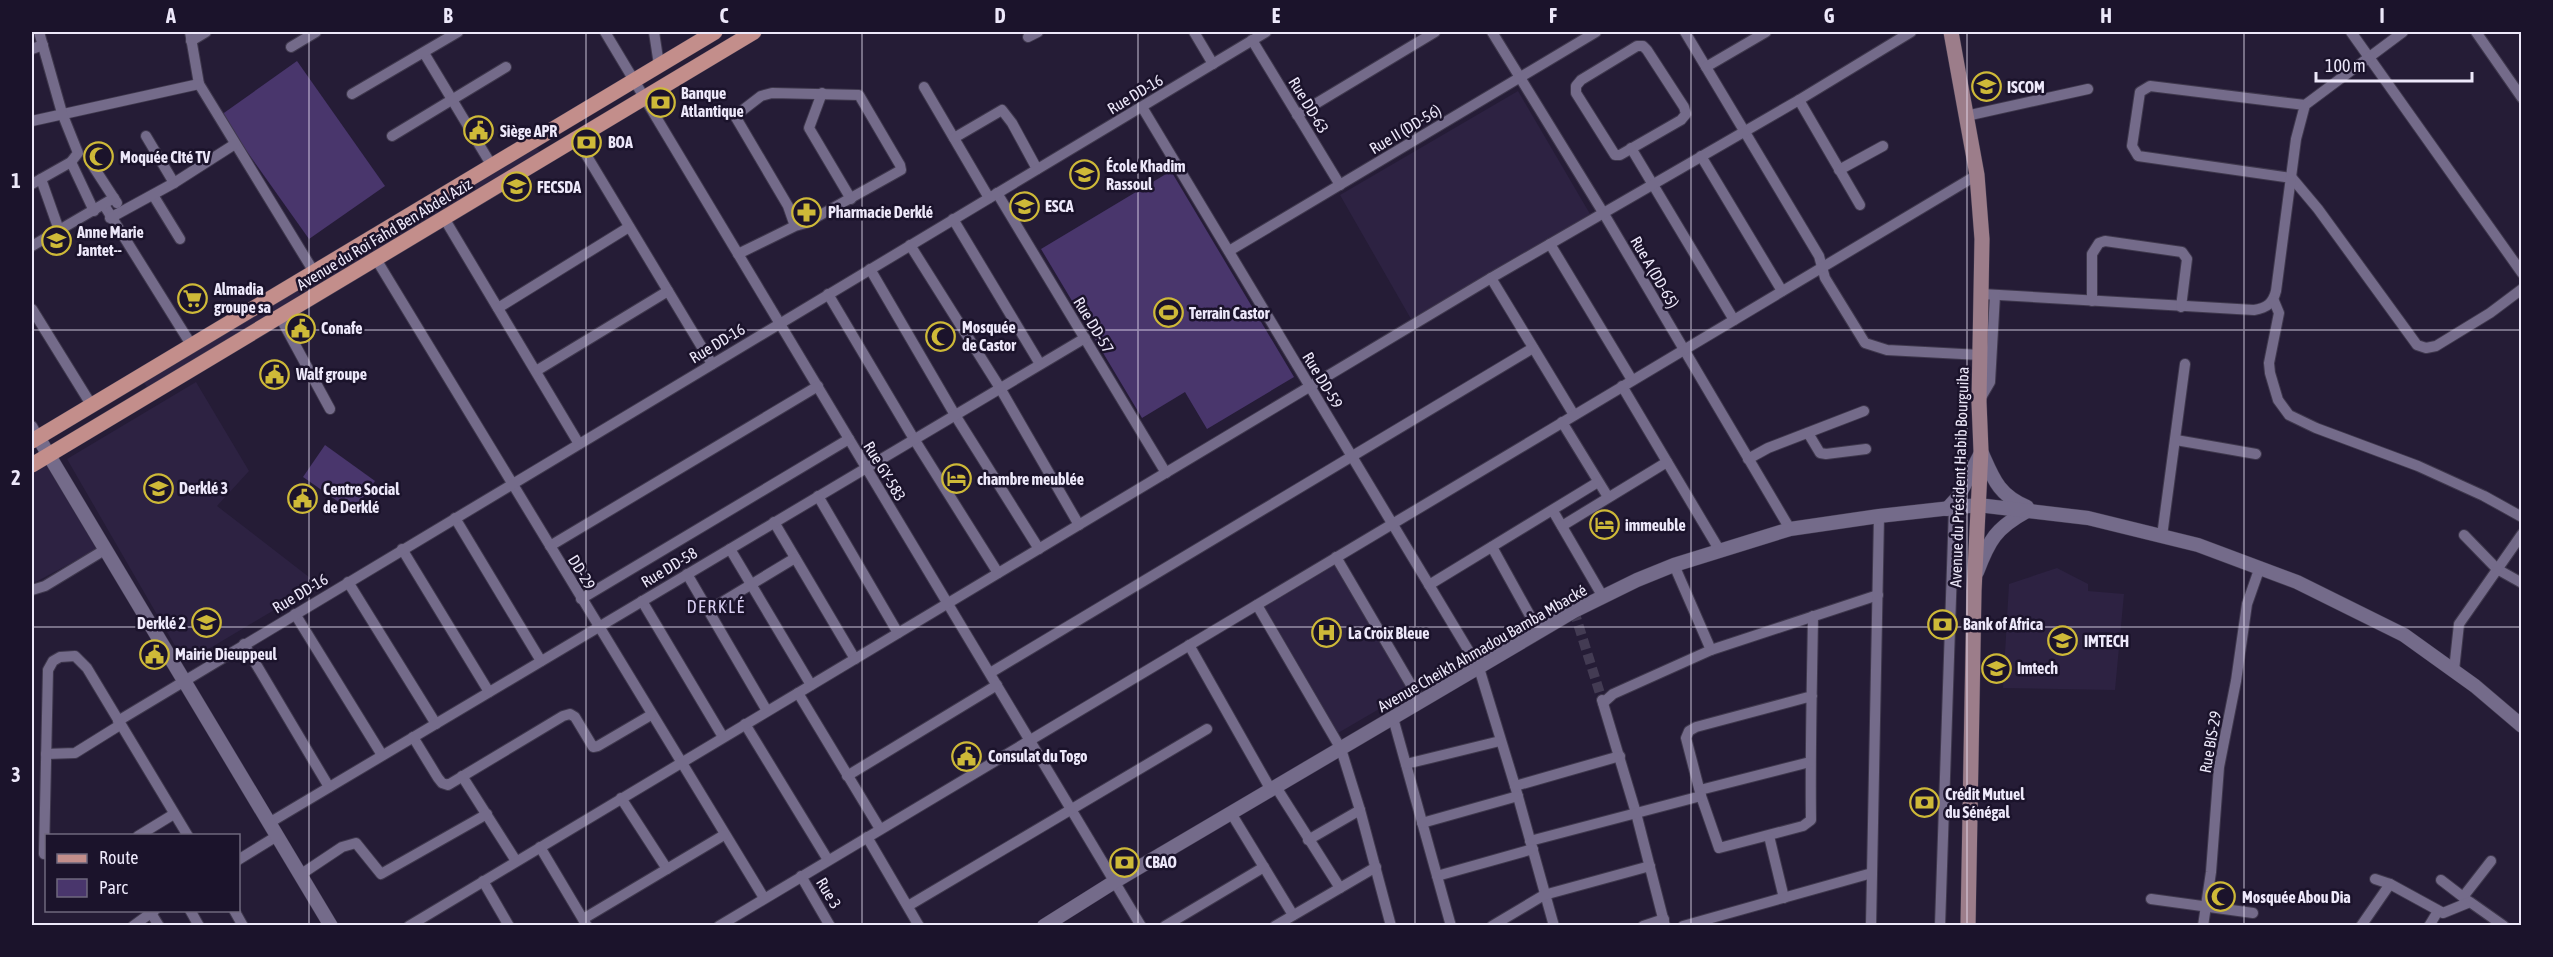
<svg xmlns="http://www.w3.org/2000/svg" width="2553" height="957" font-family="'Asap Condensed',sans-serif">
<rect width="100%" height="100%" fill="#251c36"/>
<!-- built -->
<g fill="#2d2242">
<path d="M1518,91L1590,214L1411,319L1340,195Z"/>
<path d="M536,147L541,153L148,388L144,383Z"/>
<path d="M196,382L249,471L217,506L318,584L185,663L67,459Z"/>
<path d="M48,462L99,548L32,584V472Z"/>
<path d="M1335,564L1410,691L1338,733L1262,607Z"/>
<path d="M2057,568L2088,584V591L2124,594L2115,690L2003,688L2009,584Z"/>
</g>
<!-- green -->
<g fill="#49366c">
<path d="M297,61L385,186L309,239L221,115Z"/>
<path d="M1171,171L1294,377L1207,429L1185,392L1142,418L1041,249Z"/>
<path d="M325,445L375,481L353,512L303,477Z"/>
</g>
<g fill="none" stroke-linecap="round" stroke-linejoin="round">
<!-- minor-tunnel -->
<path stroke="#433b53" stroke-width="10" stroke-dasharray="10 5" stroke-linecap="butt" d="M1574,611L1602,700"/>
<defs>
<g id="minor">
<path d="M190,32L199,84L314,272"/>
<path d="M605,32L1141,926"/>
<path d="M654,32L659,65"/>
<path d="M1194,32L1213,64"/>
<path d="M1492,32L1604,214L1790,529"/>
<path d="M1685,32L1819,256L1825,278L1865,343L1887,350L1981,355"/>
<path d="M2351,32L2522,273"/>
<path d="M2476,32L2522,98"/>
<path d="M1028,37L1038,32"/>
<path d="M1252,40L1340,185"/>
<path d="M191,41L206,32"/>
<path d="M1637,46H1643L1647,50L1684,107L1686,114L1681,120L1620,155H1615L1576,93V86L1581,80Z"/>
<path d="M291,47L316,32"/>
<path d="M32,49L43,45"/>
<path d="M424,53L492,166"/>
<path d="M1706,67L1766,32"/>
<path d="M924,87L989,198"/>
<path d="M822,93L809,128L851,199"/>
<path d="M352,94L458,32"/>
<path d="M1799,100L1860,205"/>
<path d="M2305,105L2150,86L2140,92L2132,146L2138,156L2292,178L2318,209L2417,345L2426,348L2436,346L2490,313L2522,289"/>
<path d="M1142,107L1479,668L1515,786L1554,926"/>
<path d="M1297,115L1435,32"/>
<path d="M1966,116L2088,89"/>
<path d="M32,121L199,84"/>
<path d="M146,136L174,183"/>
<path d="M392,136L506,67"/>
<path d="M576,138L712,364"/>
<path d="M954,138L1002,110L1012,123L1037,169"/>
<path d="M1631,148L1734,320"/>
<path d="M1701,156L1782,291"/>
<path d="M71,162L94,211"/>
<path d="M93,166L117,203"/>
<path d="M1839,170L1883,146"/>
<path d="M41,179L59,230"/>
<path d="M32,184L71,162L78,153L62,113L39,32"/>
<path d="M997,193L1166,473"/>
<path d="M153,195L180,239"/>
<path d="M104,205L192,346"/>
<path d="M110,218L174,183L235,144"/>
<path d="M444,218L579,444"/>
<path d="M953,219L1040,364"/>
<path d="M1550,244L1632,380"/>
<path d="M910,245L1000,388L1079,525"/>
<path d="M32,246L114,198"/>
<path d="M1229,251L1596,32"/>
<path d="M738,254L795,226L806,223L901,170L900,165L859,95L772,93L761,96L735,116L788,206L795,226"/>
<path d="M376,259L764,898"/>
<path d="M870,269L955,415L1039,549"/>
<path d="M1491,278L1574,415"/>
<path d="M828,294L914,439L998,573"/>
<path d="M1982,294L2254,310C2267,308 2273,303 2276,291L2296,139L2305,105L2403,32"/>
<path d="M2092,301V254L2099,243L2105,241L2182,252L2187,259L2181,307"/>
<path d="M2274,301L2279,313L2269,363L2270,373L2278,400L2289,415L2316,428L2418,466L2484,496L2522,517"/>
<path d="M498,308L629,227"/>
<path d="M32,309L92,406"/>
<path d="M280,317L330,409"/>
<path d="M536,371L668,291"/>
<path d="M1622,386L1720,551"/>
<path d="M1979,401L1990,382L1995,295"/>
<path d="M1562,422L1608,497"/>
<path d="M32,426L38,437"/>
<path d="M1808,433L1820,453L1826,454L1866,449"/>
<path d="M2176,440L2256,454"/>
<path d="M1748,459L1768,448L1864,411"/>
<path d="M818,496L898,633"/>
<path d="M1553,511L1603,597"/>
<path d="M455,518L541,661"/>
<path d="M774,522L855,659"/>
<path d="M1562,526L1667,462"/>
<path d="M2464,535L2497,569L2522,583"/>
<path d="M2162,536L2185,364"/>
<path d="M550,546L818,386"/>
<path d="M1492,547L1539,632"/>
<path d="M402,549L489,692"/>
<path d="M730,549L811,685"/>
<path d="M1336,557L1421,702"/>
<path d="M1674,565L1711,650"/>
<path d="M687,574L767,711"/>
<path d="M348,582L436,724"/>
<path d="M1429,585L1598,482"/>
<path d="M32,590L45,586L106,549"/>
<path d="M581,599L849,439"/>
<path d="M642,601L723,737"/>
<path d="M1257,605L1341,749L1360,810L1391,926"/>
<path d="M709,610L795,558"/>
<path d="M295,614L382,755"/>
<path d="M244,644L329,787"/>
<path d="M1189,645L1271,790"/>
<path d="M2454,670L2459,624L2522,534"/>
<path d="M990,673L1533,348"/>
<path d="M798,693L880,829"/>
<path d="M1812,696L1696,727L1689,731L1686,738L1701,796L1719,848L1803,826L1811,820C1810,752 1812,684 1813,616"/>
<path d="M1602,700L1636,813L1665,926"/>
<path d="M1603,703L1613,694L1711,650L1878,595"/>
<path d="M1393,718L1451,926"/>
<path d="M118,721L1266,32"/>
<path d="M745,724L828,860"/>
<path d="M413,737L438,778L442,783L448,785L563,716L570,714L575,717L593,747L598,746L651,715"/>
<path d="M46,754L75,753L120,725"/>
<path d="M1406,764L1500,741"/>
<path d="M462,776L516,861"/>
<path d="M847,776L997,685"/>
<path d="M1515,786L1620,756"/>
<path d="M1276,787L1340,888"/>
<path d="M1700,790L1810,762"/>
<path d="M621,798L667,869"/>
<path d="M1231,813L1293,915"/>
<path d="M269,823L1085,338"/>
<path d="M1422,823L1518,796"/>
<path d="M138,836L174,814"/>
<path d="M1769,836L1784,898"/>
<path d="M867,837L919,926"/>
<path d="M1308,840L1360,810"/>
<path d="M1530,841L1701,796"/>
<path d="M540,847L587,926"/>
<path d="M44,854L48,670L53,661L60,657L75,656L87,668L188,836"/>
<path d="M238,860L277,836"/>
<path d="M300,875L342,847L356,843L381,874L487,814"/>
<path d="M801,876L830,926"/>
<path d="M1437,876L1533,849"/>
<path d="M2375,879L2390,884"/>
<path d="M2441,880L2467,900"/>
<path d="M483,881L509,926"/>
<path d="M2463,897L2491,861"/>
<path d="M2151,899L2253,913"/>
<path d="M908,906L1207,729"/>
<path d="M190,910L199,926"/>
<path d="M234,910L243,926"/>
<path d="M151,913L159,926"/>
<path d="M583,919L724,835"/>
<path d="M133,926L155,910"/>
<path d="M409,926L1491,278L1799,100L1911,32"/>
<path d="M719,926L1977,175"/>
<path d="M1165,926L1264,867"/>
<path d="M1275,926L1376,867"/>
<path d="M1492,926L1544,895L1650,866"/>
<path d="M1643,926L1664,919"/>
<path d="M1683,926L1872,873"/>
<path d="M1871,926L1879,516"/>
<path d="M1940,926L1954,508"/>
<path d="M2203,926L2211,872L2219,767L2236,681L2247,604L2260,567"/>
<path d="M2361,926L2390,884L2443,913L2470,902L2504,926"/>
<path d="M2429,926L2438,911"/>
</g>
<g id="tertiary">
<path d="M38,437L331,926"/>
<path d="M1981,451C1993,478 1998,495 2027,507"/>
<path d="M1947,509L1958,497L1980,455"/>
<path d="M1977,572C1989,540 1996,528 2027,511"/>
<path d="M1044,926L1114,882L1574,611L1637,580L1674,565L1790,529L1879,516L1978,505L2037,512L2088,518L2198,545L2297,582L2404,635L2475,686L2522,726"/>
</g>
<path id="secondary" d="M1951,32L1977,175L1982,239L1979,402L1981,451L1974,591L1968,926"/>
<g id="primary">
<path d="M32,441L715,32"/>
<path d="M32,465L754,32"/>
</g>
</defs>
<!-- minor casing -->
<use href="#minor" stroke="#3f384d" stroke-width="12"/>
<!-- tertiary casing -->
<use href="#tertiary" stroke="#3f384d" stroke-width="15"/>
<!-- secondary casing -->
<use href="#secondary" stroke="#3f384d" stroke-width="16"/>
<!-- primary casing -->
<use href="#primary" stroke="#3f384d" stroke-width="16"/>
<!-- minor -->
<use href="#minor" stroke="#746b8a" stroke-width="10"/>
<!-- tertiary -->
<use href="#tertiary" stroke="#746b8a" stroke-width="14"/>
<!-- secondary -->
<use href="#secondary" stroke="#9c7d8a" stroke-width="15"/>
<!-- primary -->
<use href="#primary" stroke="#c38e8b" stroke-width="15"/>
</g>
<!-- grid -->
<path fill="none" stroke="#ede8fa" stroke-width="1.5" stroke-opacity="0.55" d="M309,32V926M586,32V926M862,32V926M1138,32V926M1415,32V926M1691,32V926M1967,32V926M2244,32V926M32,330H2522M32,627H2522"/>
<!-- icons -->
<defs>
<symbol id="university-ring" viewBox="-11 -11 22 22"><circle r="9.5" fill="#1b132b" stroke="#ceb938" stroke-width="1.5"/><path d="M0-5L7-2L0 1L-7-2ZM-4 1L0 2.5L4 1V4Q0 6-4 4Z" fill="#ceb938"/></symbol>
<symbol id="bank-ring" viewBox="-11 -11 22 22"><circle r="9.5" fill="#1b132b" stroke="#ceb938" stroke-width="1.5"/><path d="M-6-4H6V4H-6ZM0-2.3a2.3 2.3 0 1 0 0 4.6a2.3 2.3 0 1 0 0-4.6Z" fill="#ceb938"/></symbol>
<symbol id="civic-ring" viewBox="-11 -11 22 22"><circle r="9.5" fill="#1b132b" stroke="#ceb938" stroke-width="1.5"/><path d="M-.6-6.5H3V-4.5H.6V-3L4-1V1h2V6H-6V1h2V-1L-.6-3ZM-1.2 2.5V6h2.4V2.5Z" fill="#ceb938"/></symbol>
<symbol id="mosque-ring" viewBox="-11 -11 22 22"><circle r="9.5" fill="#1b132b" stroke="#ceb938" stroke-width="1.5"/><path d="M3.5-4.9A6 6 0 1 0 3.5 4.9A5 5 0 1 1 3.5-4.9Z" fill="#ceb938"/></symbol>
<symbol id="school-ring" viewBox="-11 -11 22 22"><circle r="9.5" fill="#1b132b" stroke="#ceb938" stroke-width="1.5"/><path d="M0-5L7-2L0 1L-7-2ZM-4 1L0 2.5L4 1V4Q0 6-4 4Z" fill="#ceb938"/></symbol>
<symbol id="pharmacy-ring" viewBox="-11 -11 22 22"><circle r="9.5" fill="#1b132b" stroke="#ceb938" stroke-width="1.5"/><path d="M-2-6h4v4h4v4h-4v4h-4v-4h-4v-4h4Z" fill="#ceb938"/></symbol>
<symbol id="supermarket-ring" viewBox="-11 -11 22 22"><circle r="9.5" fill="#1b132b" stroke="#ceb938" stroke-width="1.5"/><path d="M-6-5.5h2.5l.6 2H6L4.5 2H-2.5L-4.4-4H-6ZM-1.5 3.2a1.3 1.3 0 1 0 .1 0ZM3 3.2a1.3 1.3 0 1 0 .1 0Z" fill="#ceb938"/></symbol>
<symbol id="stadium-ring" viewBox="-11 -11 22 22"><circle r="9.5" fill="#1b132b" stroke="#ceb938" stroke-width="1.5"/><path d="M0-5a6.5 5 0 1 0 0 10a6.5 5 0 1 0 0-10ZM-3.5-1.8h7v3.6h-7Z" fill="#ceb938"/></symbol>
<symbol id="hotel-ring" viewBox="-11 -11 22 22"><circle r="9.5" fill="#1b132b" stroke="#ceb938" stroke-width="1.5"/><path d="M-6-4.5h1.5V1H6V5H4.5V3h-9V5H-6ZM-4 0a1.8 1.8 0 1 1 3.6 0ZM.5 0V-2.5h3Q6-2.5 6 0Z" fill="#ceb938"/></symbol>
<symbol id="hospital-ring" viewBox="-11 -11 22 22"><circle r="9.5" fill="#1b132b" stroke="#ceb938" stroke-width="1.5"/><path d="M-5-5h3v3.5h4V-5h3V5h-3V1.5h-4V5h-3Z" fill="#ceb938"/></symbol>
</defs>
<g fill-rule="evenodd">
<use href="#university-ring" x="1970" y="70" width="33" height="33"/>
<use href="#bank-ring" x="644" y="86" width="33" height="33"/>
<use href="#civic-ring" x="462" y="114" width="33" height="33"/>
<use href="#bank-ring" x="570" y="126" width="33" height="33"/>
<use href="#mosque-ring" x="82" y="140" width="33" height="33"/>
<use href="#school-ring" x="1068" y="158" width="33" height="33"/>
<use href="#school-ring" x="500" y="170" width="33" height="33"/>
<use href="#university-ring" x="1008" y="190" width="33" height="33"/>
<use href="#pharmacy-ring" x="790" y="196" width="33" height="33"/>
<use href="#school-ring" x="40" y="224" width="33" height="33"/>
<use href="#supermarket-ring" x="176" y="282" width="33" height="33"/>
<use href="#stadium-ring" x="1152" y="296" width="33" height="33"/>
<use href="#civic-ring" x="284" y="312" width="33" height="33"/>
<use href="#mosque-ring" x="924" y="320" width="33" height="33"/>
<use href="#civic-ring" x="258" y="358" width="33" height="33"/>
<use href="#hotel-ring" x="940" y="462" width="33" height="33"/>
<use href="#school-ring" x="142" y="472" width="33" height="33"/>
<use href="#civic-ring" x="286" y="482" width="33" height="33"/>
<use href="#hotel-ring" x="1588" y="508" width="33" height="33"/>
<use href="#school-ring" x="190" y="606" width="33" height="33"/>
<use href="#bank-ring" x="1926" y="608" width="33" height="33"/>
<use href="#hospital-ring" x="1310" y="616" width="33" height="33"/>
<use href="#university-ring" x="2046" y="624" width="33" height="33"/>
<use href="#civic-ring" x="138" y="638" width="33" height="33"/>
<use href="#school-ring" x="1980" y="652" width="33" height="33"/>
<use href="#civic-ring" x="950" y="740" width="33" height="33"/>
<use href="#bank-ring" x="1908" y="786" width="33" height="33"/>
<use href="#bank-ring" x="1108" y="846" width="33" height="33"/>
<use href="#mosque-ring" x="2204" y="880" width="33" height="33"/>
</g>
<g text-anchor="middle" stroke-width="5" stroke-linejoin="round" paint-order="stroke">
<!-- poi labels -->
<g font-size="16" font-weight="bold" fill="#ede8fa" stroke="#1b132b" text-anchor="start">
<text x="2007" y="93">ISCOM</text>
<text x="681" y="99">Banque<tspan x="681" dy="18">Atlantique</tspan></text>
<text x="500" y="137">Siège APR</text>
<text x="608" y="148">BOA</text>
<text x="120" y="163">Moquée CIté TV</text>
<text x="1106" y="172">École Khadim<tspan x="1106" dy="18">Rassoul</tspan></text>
<text x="537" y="193">FECSDA</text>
<text x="1045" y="212">ESCA</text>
<text x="828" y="218">Pharmacie Derklé</text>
<text x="77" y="238">Anne Marie<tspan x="77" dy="18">Jantet--</tspan></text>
<text x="214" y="295">Almadia<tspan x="214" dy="18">groupe sa</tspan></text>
<text x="1189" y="319">Terrain Castor</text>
<text x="962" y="333">Mosquée<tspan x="962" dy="18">de Castor</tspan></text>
<text x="321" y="334">Conafe</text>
<text x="296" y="380">Walf groupe</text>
<text x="977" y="485">chambre meublée</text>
<text x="179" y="494">Derklé 3</text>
<text x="323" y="495">Centre Social<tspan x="323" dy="18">de Derklé</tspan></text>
<text x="1625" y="531">immeuble</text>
<text x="186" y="629" text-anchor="end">Derklé 2</text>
<text x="1963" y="630">Bank of Africa</text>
<text x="1348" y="639">La Croix Bleue</text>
<text x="2084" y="647">IMTECH</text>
<text x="175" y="660">Mairie Dieuppeul</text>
<text x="2017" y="674">Imtech</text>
<text x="988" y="762">Consulat du Togo</text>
<text x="1945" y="800">Crédit Mutuel<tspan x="1945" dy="18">du Sénégal</tspan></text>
<text x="1145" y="868">CBAO</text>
<text x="2242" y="903">Mosquée Abou Dia</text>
</g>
<!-- street labels -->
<g font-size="16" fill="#ede8fa" stroke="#1b132b">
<text transform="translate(1135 94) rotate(-31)" y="6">Rue DD-16</text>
<text transform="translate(1309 105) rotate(59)" y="6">Rue DD-63</text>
<text transform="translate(1405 129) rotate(-31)" y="6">Rue II (DD-56)</text>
<text transform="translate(384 234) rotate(-31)" y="6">Avenue du Roi Fahd Ben Abdel Aziz</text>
<text transform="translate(1655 272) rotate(60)" y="6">Rue A (DD-65)</text>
<text transform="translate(1094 325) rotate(59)" y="6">Rue DD-57</text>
<text transform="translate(717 343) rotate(-31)" y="6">Rue DD-16</text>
<text transform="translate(1323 380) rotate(59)" y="6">Rue DD-59</text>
<text transform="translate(885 471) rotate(59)" y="6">Rue GY-583</text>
<text transform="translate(1959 477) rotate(-88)" y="6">Avenue du Président Habib Bourguiba</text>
<text transform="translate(669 567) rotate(-31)" y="6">Rue DD-58</text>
<text transform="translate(582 572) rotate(59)" y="6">DD-29</text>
<text transform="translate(300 593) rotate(-31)" y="6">Rue DD-16</text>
<text transform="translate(1482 648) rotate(-30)" y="6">Avenue Cheikh Ahmadou Bamba Mbacké</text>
<text transform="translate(2210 742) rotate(-80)" y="6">Rue BIS-29</text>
<text transform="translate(829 893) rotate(59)" y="6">Rue 3</text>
</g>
<!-- neighbourhood labels -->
<g font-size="18" letter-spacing="1.5" fill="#dad0f3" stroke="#1b132b">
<text x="716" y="613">DERKLÉ</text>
</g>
</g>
<!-- border -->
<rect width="2553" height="957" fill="none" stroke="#1b132b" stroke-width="66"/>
<!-- legend -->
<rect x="45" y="834" width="195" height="78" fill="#1b132b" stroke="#6f687e" stroke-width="1.5"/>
<rect x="57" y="854" width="30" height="9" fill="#c38e8b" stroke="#6f687e" stroke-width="1.5"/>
<text x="99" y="864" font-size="18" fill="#ede8fa">Route</text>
<rect x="57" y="879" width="30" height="18" fill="#49366c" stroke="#6f687e" stroke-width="1.5"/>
<text x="99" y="894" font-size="18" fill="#ede8fa">Parc</text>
<!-- scale -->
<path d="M2316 72v9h156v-9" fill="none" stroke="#ede8fa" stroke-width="3"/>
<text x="2325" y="72" font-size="18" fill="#ede8fa" stroke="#1b132b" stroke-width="4.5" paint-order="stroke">100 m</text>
<rect x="33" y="33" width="2487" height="891" fill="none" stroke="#ede8fa" stroke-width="2"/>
<g font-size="20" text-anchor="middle" font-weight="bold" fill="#ede8fa">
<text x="171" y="23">A</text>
<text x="448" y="23">B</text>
<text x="724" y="23">C</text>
<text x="1000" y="23">D</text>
<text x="1276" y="23">E</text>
<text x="1553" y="23">F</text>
<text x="1829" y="23">G</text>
<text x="2106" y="23">H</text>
<text x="2382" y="23">I</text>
<text x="16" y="188">1</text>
<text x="16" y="485">2</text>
<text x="16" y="782">3</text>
</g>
</svg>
